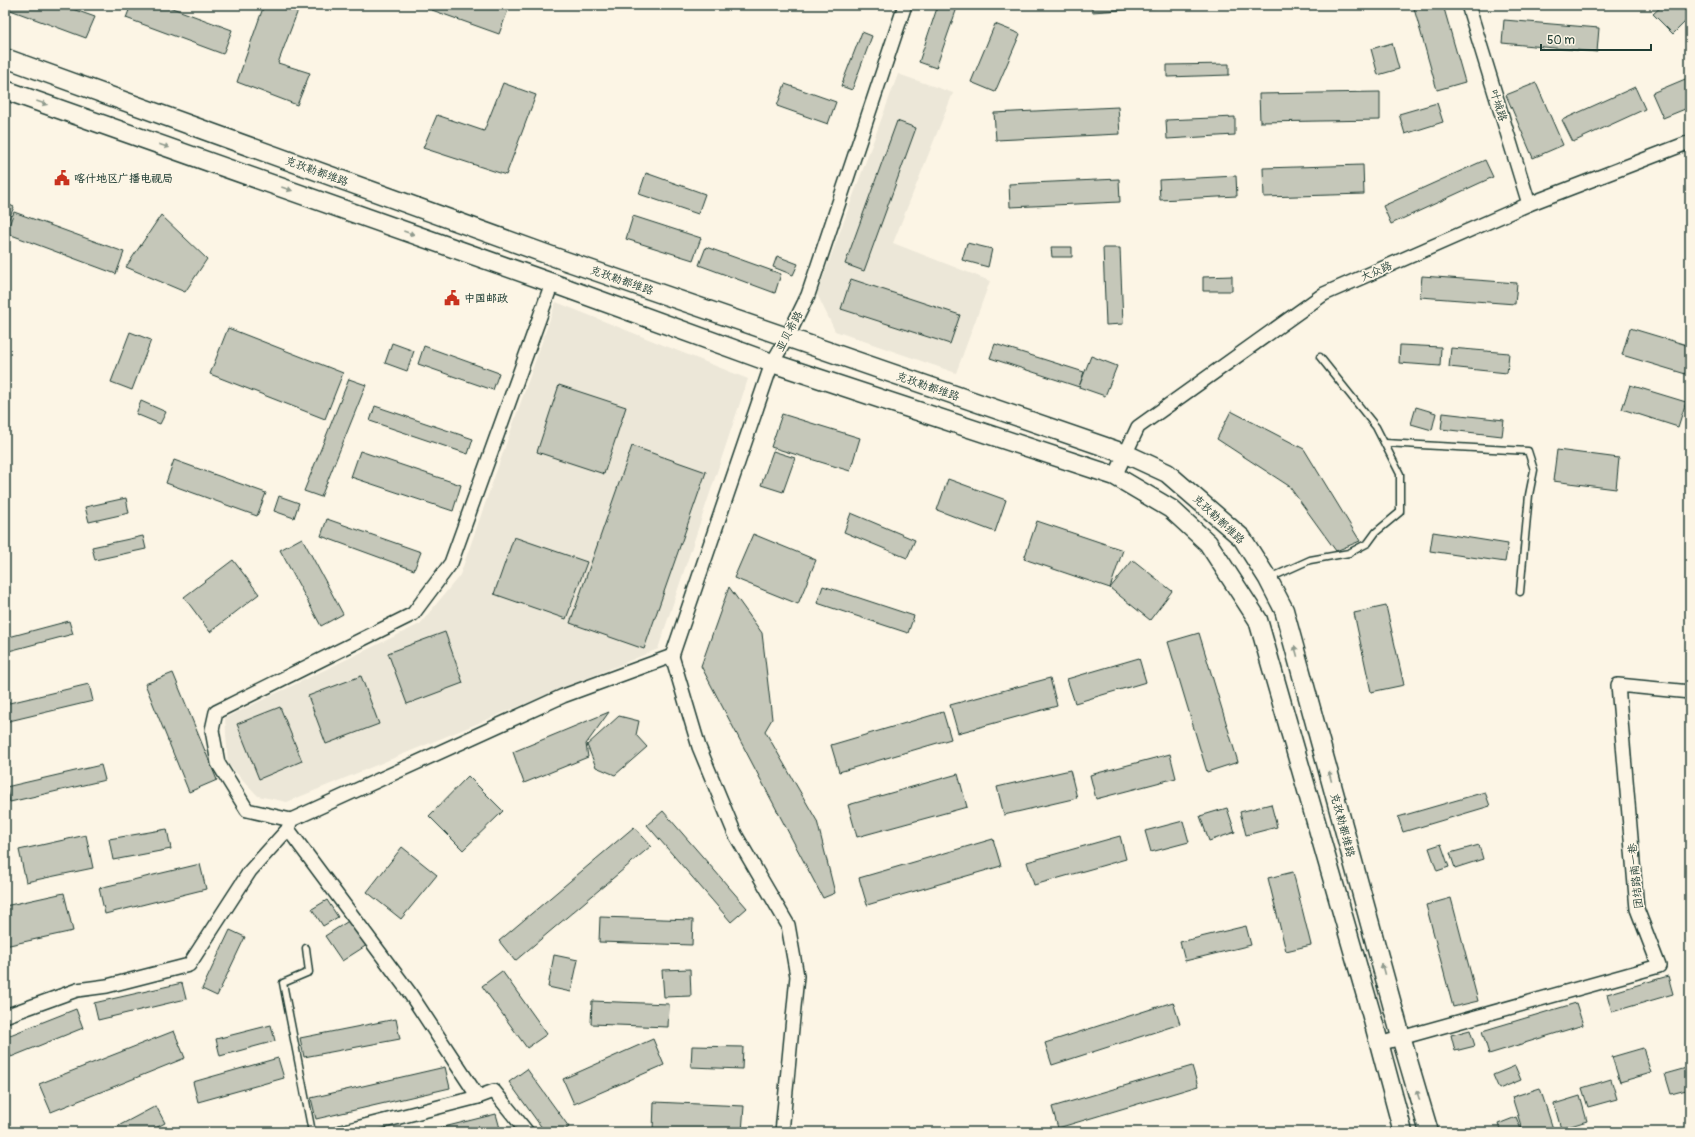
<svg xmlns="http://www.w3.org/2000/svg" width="1695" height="1137" font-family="Pangolin,'LXGW WenKai TC',sans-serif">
<rect width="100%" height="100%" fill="#fcf5e5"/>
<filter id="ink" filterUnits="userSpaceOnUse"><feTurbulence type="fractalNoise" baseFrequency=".025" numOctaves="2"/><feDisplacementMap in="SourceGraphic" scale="8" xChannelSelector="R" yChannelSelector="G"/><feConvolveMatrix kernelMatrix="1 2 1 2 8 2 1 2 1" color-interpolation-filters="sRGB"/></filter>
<g filter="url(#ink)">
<!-- built -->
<g fill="#ece7d8">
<path d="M898,74L953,93L893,243L990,281L956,373L835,331L817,294Z"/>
<path d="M556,302L748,379L658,649L287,802L258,796L228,764L225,718L420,624L460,575Z"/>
</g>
<!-- building -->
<g fill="#c5c7b9" stroke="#1f3d34">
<path d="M5,5H61L95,17L86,38L5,8Z"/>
<path d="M131,5H164L232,30L223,54L126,18Z"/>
<path d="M264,5H300L278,63L310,73L297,105L237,82Z"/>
<path d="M418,5H494L508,10L499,34Z"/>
<path d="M938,5H958L936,68L919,62Z"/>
<path d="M1092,5H1193L1092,12Z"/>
<path d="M1413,5H1443L1465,82L1437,90Z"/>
<path d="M1663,5H1690V17L1673,34L1653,14Z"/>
<path d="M1504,20L1599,28L1597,52L1502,43Z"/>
<path d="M995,24L1020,34L995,92L971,82Z"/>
<path d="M862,32L872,36L852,90L841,86Z"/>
<path d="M1392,43L1399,69L1378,75L1371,49Z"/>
<path d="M1229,64V75L1167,77V65Z"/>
<path d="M1690,77V107L1663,118L1652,93Z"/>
<path d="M503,83L536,95L506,175L423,148L437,115L484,131Z"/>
<path d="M1536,83L1563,145L1533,158L1506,95Z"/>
<path d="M785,84L836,102L828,124L777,106Z"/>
<path d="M1635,87L1645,109L1573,142L1562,120Z"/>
<path d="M1380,92V120L1260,122L1259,94Z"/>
<path d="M1437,103L1443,122L1405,134L1399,114Z"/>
<path d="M1118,107L1120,134L996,140L994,113Z"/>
<path d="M1235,117V135L1167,139L1166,120Z"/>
<path d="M897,121L916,128L864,271L845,264Z"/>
<path d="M1485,160L1493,177L1391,224L1383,206Z"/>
<path d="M1363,165L1364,194L1264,197L1263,168Z"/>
<path d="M646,173L705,194L698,214L639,194Z"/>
<path d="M1236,176L1237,196L1160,200L1159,180Z"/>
<path d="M1119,179L1120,202L1010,207L1009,184Z"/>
<path d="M5,203L14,207L5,228Z"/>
<path d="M14,212L124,252L116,274L6,233Z"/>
<path d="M161,215L207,259L185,292L126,267Z"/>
<path d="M633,216L701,238L693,260L626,239Z"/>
<path d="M967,243L992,249L988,267L962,260Z"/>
<path d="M706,247L781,274L775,293L699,265Z"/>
<path d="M1051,247H1072V257H1052Z"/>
<path d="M1103,248H1120L1123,324L1106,325Z"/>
<path d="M777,256L798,264L793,275L773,267Z"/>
<path d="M1232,276V291H1203V277Z"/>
<path d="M1422,276L1517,283L1515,304L1420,297Z"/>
<path d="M851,279L960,315L950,344L841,309Z"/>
<path d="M228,328L343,373L325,419L210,374Z"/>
<path d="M1630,328L1690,346L1689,375L1622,355Z"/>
<path d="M130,332L151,340L132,390L111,382Z"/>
<path d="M392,343L414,351L407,371L385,363Z"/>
<path d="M995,344L1084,372L1079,387L990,358Z"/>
<path d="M1400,345L1441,347L1440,366L1399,363Z"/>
<path d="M424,346L499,373L493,390L418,364Z"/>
<path d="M1451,348L1509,353L1507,373L1449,367Z"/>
<path d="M1091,356L1117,366L1105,396L1079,387Z"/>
<path d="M349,379L366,385L321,497L304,491Z"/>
<path d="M559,385L626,407L604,474L537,452Z"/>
<path d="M1630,385L1686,402L1678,427L1622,409Z"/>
<path d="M141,401L166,412L160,424L136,414Z"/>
<path d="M375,406L473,439L468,454L370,421Z"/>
<path d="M1416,407L1436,413L1432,430L1411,424Z"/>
<path d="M1231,411L1304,449L1360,541L1336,551L1289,486L1217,439Z"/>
<path d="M1443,413L1504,420L1502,436L1441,429Z"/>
<path d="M782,414L860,438L850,471L771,447Z"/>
<path d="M632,446L706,472L644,649L570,623Z"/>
<path d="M1557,450L1619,458L1616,489L1553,481Z"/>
<path d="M360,451L461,485L453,511L351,477Z"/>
<path d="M773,451L795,458L783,492L761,485Z"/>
<path d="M174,460L266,493L257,516L166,483Z"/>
<path d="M948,479L1006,500L995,532L937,510Z"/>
<path d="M279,496L299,503L294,518L274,511Z"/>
<path d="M126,498L129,513L89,522L85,507Z"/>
<path d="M851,513L915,540L907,558L844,532Z"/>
<path d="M327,519L421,552L414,570L321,536Z"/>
<path d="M1037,521L1123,550L1110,588L1024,559Z"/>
<path d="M1433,532L1508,544L1505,562L1430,551Z"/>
<path d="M753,534L816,560L798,604L734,578Z"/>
<path d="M143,536L146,549L95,560L92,547Z"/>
<path d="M514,537L587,562L566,619L494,594Z"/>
<path d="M302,538L343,614L321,626L280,550Z"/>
<path d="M233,560L259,594L210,632L184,597Z"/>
<path d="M1133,560L1172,591L1150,620L1110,588Z"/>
<path d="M823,586L914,616L908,633L817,603Z"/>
<path d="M729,587L762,633L772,719L765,731L817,821L835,893L823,898L701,666Z"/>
<path d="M1386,606L1404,685L1371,692L1354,613Z"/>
<path d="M69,621L73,634L5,652V638Z"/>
<path d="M445,632L463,683L407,704L388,653Z"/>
<path d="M1199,633L1238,762L1207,772L1168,642Z"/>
<path d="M1139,658L1146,682L1075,703L1067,679Z"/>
<path d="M173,673L217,780L189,792L145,684Z"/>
<path d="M361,676L379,724L326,744L308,696Z"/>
<path d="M1050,678L1057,706L958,733L950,705Z"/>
<path d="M89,684L93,701L5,722V704Z"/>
<path d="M280,707L302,761L259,779L237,724Z"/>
<path d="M609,712L586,744L588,757L524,783L513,752Z"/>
<path d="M943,712L951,739L839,772L831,745Z"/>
<path d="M619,716L639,721L636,735L647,747L615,775L596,767L587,745Z"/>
<path d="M1170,754L1176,778L1096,799L1090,775Z"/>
<path d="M101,765L105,780L10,802L6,787Z"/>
<path d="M1070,770L1077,798L1004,815L997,787Z"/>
<path d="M958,774L967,807L857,837L848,805Z"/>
<path d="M468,776L503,811L463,850L429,816Z"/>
<path d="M1485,792L1490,806L1403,832L1398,817Z"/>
<path d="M1271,804L1277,827L1246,835L1240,812Z"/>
<path d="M1227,808L1235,832L1209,841L1200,816Z"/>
<path d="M663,811L747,908L731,922L647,825Z"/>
<path d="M1183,821L1189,842L1151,852L1145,831Z"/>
<path d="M634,827L651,846L515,961L499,941Z"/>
<path d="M167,829L171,849L113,860L109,839Z"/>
<path d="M86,835L93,868L26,882L19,850Z"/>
<path d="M1120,836L1126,859L1034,885L1027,862Z"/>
<path d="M993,839L1001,866L867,905L859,878Z"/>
<path d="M1441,844L1449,867L1437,871L1429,848Z"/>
<path d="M1479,845L1483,859L1455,868L1450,853Z"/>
<path d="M402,847L437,875L401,919L367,892Z"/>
<path d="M200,864L206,889L105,914L99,888Z"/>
<path d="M1293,872L1311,945L1286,951L1268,878Z"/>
<path d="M64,893L73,931L5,946V906Z"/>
<path d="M1451,898L1478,1001L1453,1007L1426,905Z"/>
<path d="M327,900L338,917L323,926L312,909Z"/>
<path d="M600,917L693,920L692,945L599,942Z"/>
<path d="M350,920L367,945L342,961L325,936Z"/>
<path d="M1246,926L1251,945L1185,961L1180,942Z"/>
<path d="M230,930L245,937L217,996L202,989Z"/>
<path d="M554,955L578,960L571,992L548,987Z"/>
<path d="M690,969L691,996L664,997L662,970Z"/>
<path d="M502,971L547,1034L527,1048L482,986Z"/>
<path d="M1668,976L1673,994L1612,1012L1607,994Z"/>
<path d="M182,983L186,999L98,1020L94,1003Z"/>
<path d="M592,1001L669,1004L668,1027L591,1024Z"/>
<path d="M1173,1002L1180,1024L1052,1065L1045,1043Z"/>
<path d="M1576,1003L1583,1025L1489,1054L1482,1031Z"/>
<path d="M76,1009L83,1028L11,1057L5,1042V1037Z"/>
<path d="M396,1019L400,1039L304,1057L300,1038Z"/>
<path d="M271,1025L275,1041L220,1056L216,1039Z"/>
<path d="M1470,1030L1475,1046L1455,1051L1451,1035Z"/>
<path d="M174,1031L185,1058L51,1112L39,1084Z"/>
<path d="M653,1039L664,1065L574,1104L563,1079Z"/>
<path d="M692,1046L743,1047L742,1069L691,1067Z"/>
<path d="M1643,1048L1651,1073L1620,1082L1612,1057Z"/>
<path d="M278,1058L284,1078L198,1102L193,1082Z"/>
<path d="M1192,1066L1198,1086L1058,1128L1052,1107Z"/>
<path d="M1515,1066L1521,1080L1499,1089L1493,1075Z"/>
<path d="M445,1067L450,1088L316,1119L311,1098Z"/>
<path d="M1690,1067V1089L1671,1094L1665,1074Z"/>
<path d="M527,1069L569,1127L562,1132H545L509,1082Z"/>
<path d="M1611,1079L1617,1099L1588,1107L1582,1088Z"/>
<path d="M1540,1088L1554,1132H1523L1512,1097Z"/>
<path d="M1580,1096L1587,1121L1561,1129L1554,1104Z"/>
<path d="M654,1102L744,1106L742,1132L653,1131Z"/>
<path d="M156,1106L165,1123L148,1132H107Z"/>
<path d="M496,1114L501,1132H424Z"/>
<path d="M1516,1117L1522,1132H1501L1498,1124Z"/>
<path d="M285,1127L286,1132H265Z"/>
</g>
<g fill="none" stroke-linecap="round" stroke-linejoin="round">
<defs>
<g id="lane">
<path d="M1385,443L1528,451L1534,470L1529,495L1520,592"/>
<path d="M1270,578L1310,560L1349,553L1368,543L1376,532L1400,512V474L1376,427L1320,357"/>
<path d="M306,948L309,972L283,983L312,1132"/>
</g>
<g id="street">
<path d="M1468,5L1529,204"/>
<path d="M1115,476L1138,427L1324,294L1529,204L1690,142"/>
<path d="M672,656L772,363L787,338L808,295L905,5"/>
<path d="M672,656L699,747L735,834L788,925L797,976L782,1132"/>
<path d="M291,820L247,810L218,763L212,730L216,712L413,614L451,563L552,283"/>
<path d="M288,829L409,992L478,1097"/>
<path d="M5,1016L77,990L107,986L189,965L250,871L288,829L291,820L563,696L672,656"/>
<path d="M1379,1044L1659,966L1637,909L1618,685L1690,692"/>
<path d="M341,1132L478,1097L494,1091L527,1132"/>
</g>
<g id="secondary">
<path d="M5,58L560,259L1126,454L1167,473L1242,538L1268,579L1284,610L1401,1037L1429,1132"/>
<path d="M5,90L552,283L772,363L1115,476L1171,509L1208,543L1258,620L1371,1013L1403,1132"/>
</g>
</defs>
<!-- lane casing -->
<use href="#lane" stroke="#1f3d34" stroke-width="9"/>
<!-- street casing -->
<use href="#street" stroke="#1f3d34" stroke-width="16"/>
<!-- secondary casing -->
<use href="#secondary" stroke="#1f3d34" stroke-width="21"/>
<!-- lane -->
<use href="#lane" stroke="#fcf5e5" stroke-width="6"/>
<!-- street -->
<use href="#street" stroke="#fcf5e5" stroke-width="13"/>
<!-- secondary -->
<use href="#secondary" stroke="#fcf5e5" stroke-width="18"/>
</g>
<!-- one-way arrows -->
<defs><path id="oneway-solid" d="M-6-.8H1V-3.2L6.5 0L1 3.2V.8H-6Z"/></defs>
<g fill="#8e998c">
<use href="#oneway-solid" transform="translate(42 103) rotate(19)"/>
<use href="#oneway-solid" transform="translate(164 146) rotate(19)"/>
<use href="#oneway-solid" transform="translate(287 189) rotate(19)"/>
<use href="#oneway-solid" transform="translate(409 233) rotate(19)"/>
<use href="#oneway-solid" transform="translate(1296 651) rotate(-105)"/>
<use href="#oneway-solid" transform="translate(1330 776) rotate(-105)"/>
<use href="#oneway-solid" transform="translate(1383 969) rotate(-105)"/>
<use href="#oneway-solid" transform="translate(1418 1095) rotate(-106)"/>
</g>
</g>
<!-- icons -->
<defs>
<symbol id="civic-bare" viewBox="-9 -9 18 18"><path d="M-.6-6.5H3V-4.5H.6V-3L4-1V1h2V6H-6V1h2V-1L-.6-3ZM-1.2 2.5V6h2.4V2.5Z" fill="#c8321e" stroke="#fcf5e5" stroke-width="2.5" paint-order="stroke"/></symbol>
</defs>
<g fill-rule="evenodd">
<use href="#civic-bare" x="51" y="167" width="22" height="22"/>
<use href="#civic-bare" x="441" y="287" width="22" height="22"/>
</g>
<g text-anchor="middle" stroke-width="3.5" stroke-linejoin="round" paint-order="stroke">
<!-- street labels -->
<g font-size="11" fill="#1f3d34" stroke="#fcf5e5">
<text transform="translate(1499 105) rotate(73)" y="4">叶城路</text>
<text transform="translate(317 171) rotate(20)" y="4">克孜勒都维路</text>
<text transform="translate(1376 271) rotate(-24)" y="4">大众路</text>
<text transform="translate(622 280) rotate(19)" y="4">克孜勒都维路</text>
<text transform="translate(789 331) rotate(-62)" y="4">亚贝希路</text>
<text transform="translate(928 386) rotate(19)" y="4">克孜勒都维路</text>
<text transform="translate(1219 519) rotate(43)" y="4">克孜勒都维路</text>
<text transform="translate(1343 825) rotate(75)" y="4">克孜勒都维路</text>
<text transform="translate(1635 876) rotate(-96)" y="4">团结路南一巷</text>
</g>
<!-- poi labels -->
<g font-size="11" font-weight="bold" fill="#1f3d34" stroke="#fcf5e5" text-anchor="start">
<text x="74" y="182">喀什地区广播电视局</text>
<text x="464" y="302">中国邮政</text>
</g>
</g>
<!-- margin -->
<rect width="1695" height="1137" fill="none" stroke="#fcf5e5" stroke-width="20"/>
<rect x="10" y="10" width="1675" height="1117" fill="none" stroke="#1f3d34" stroke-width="1.5" filter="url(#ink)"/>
<!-- scale -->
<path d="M1541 44v6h110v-6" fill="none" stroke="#1f3d34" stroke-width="2"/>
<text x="1547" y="44" font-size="12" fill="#1f3d34" stroke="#fcf5e5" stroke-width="3" paint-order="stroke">50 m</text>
</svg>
